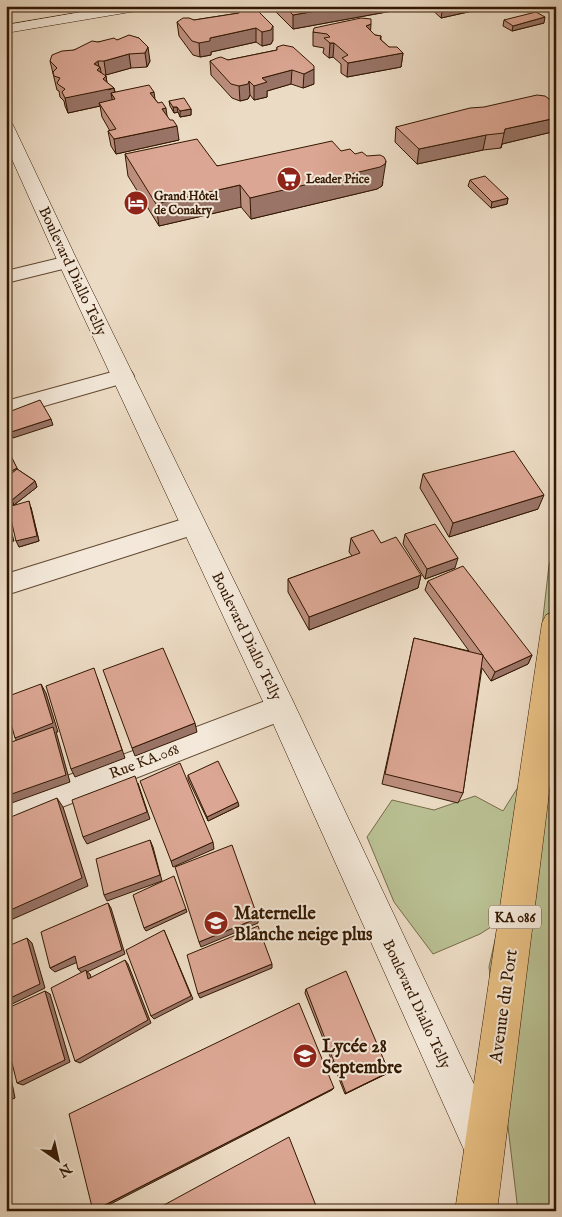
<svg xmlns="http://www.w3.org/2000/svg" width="562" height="1217" font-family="'IM FELL English',serif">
<rect width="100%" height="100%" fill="#ecdbc4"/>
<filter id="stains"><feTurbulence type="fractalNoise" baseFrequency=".004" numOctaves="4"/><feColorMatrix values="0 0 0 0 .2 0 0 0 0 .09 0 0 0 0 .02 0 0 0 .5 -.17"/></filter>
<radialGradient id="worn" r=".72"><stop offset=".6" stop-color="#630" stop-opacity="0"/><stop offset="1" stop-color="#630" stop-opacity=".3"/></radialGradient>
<!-- green -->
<path fill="#b9c093" stroke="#766c4a" d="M556,546V1211H518L489,967L499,922L480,934L433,954L394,902L367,837L392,800L434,810L475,796L503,811L525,776L549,565Z"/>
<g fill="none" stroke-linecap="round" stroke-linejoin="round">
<defs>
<g id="street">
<path d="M68,256L75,258L77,262L75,266L6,283V271Z"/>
<path d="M123,369L131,371L134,376L131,381L6,417V401Z"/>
<path d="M193,516L202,518L205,525L202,532L6,595V574Z"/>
<path d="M281,695L291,699L295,708L291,717L6,829V799Z"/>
</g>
<g id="secondary">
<path d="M116,6H149L142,10L6,33V25Z"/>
<path d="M6,122L12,123L14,127L78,262L292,699L497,1133L503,1147L497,1161L483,1167L469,1161L267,710L58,262L6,146Z"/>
</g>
<path id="primary" d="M556,611V737L497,1211H455L542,623L546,615Z"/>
</defs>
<!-- street casing -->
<use href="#street" stroke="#614831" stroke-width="2"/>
<!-- secondary casing -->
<use href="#secondary" stroke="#331700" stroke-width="1"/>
<!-- primary casing -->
<use href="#primary" stroke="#331700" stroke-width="1"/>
<!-- street -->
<use href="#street" fill="#f3e8d9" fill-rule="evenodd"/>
<!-- secondary -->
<use href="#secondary" fill="#f3e8d9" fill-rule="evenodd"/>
<!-- primary -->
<use href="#primary" fill="#e6be82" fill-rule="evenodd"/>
</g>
<!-- wall -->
<g fill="#bc8f7e" stroke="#331700">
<path d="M275,6H404L403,9L293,29L275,11Z"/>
<path d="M428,6H495L441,18Z"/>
<path d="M239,13L273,40L271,44L262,46L256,42L211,52V55L200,57L193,55L179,36L177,22L194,20Z"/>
<path d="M504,20L544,23L512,31L503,26Z"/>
<path d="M371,31L375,35L381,36V40L389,47L403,53L401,67L347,77L341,73V64L333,57L329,58L323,53L324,48L313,46V32Z"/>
<path d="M139,38L150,61L147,67L131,68L105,75L106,76L107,83L114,88L115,92L155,99L167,116L179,140L116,154L111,146L108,131H110L102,117L100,106L68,113L65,106L64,101L60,97L59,91L57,90L50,61L74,50L98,42Z"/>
<path d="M277,47L314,84L303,88L291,84L267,91V97L254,100L250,95L248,99L240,101L232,98L211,75L210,61L228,60L277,50Z"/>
<path d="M556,74V91L552,88Z"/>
<path d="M169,101L191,109V115L180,117L178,112L174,113L170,106Z"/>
<path d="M556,104V131L502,144L501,148L483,150L417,164L395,142L396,127Z"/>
<path d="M341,151L383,182L382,186L377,189L251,219L241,207L159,226L128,176L125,154L217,166Z"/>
<path d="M470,180L508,198L507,204L491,208L468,186Z"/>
<path d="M6,437L10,449L8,450L17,469L35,481L37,487L14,505L31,507L39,541L19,547L14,505L6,500Z"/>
<path d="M423,474L538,509L449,537L420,488Z"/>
<path d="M405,534L455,568L425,579L403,544Z"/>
<path d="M351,538L381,543L421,575L418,588L309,630L288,592V579L352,556L349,552Z"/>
<path d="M428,581L532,655L528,664L491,681L482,668L463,793L458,803L382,784L414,638L469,651L425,590Z"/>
<path d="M188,775L239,806L208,821L188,779Z"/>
<path d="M306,989L386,1074L345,1094L305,993Z"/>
</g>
<!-- shaded-wall -->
<g fill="#997467" stroke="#331700">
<path d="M6,6H28L6,10Z"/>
<path d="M344,6H404L403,9L293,29V15Z"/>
<path d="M443,6H495L441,18Z"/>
<path d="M545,17L544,23L512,31L513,26Z"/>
<path d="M371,24L370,38L366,26Z"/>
<path d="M273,26V40L271,44L262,46V32Z"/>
<path d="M256,28V42L211,52V55L200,57L199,43L210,38Z"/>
<path d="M330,43H334L333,57L329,58Z"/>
<path d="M148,47L150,61L147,67L145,53Z"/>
<path d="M403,53L401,67L347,77L348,63Z"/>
<path d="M129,54L131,68L106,75L104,61Z"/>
<path d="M98,61L99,68L100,67L103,81L94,64Z"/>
<path d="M314,69V84L303,88L304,74Z"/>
<path d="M292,70L291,84L267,91V97L254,100V86L262,78Z"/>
<path d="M106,76L108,90L114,88L116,103L115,99L111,93L113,104L99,103L100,106L68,113L65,98Z"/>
<path d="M249,81L250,95L248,99L240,101L239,86Z"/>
<path d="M154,92L156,106L150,93Z"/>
<path d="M173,107H177L178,112L174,113Z"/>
<path d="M166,108L168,123L162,109Z"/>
<path d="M191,109V115L180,117V111Z"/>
<path d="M556,118V131L502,144L501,148L505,129Z"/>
<path d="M177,126L179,140L116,154L114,139Z"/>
<path d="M486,135L483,150L417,164L419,149Z"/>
<path d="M386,161L382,186L377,189L251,219L250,198Z"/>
<path d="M240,185L241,207L159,226L156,204Z"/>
<path d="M508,198L507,204L491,208L492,202Z"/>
<path d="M51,419L53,425L13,438L11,432Z"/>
<path d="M6,437L10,449L6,450Z"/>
<path d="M17,468L19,474L6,480V474Z"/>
<path d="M35,481L37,487L14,505L12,500Z"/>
<path d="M544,495L538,509L449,537L453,523Z"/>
<path d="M29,501L39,541L19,547L16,541Z"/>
<path d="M6,513L14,541L6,543Z"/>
<path d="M458,558L455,568L425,579L427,569Z"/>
<path d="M421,575L418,588L309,630V617Z"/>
<path d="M532,655L528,664L491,681L495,672Z"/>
<path d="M97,677L125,758L75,777L71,769Z"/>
<path d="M41,684L46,693L58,732H56L57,735L70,782L6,805V796L20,746L15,738Z"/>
<path d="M6,714L10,730L6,731Z"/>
<path d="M195,723L197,732L135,756L132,748Z"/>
<path d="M138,783L150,819L87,844L83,837Z"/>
<path d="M57,798L63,807L88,886L6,922V912Z"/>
<path d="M238,802L239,806L208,821L207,817Z"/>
<path d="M150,840L153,847L162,881L107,901L104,895Z"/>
<path d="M213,842L214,849L173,867L171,861Z"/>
<path d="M108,903L111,908L125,954L87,972L90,974L93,983L78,969Z"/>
<path d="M186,909L187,912L146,931L144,928Z"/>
<path d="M258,918V923L201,947L199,942Z"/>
<path d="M164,930L193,999L154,1019L151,1016Z"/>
<path d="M27,938L32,943L45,988L6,1007V1000Z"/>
<path d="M75,956L80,961L55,972L50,968Z"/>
<path d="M125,960L128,964L151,1023L80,1063L75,1061Z"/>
<path d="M272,964V968L200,998L198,994Z"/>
<path d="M45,991L50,994L70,1062L23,1085L17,1083Z"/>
<path d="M6,1053L15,1098L6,1102Z"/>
<path d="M389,1072L386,1074L345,1094L346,1093Z"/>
<path d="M334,1088L332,1090L99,1210L94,1211Z"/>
</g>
<!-- building -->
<g fill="#dba693" stroke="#331700">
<path d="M284,6H344L293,15Z"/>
<path d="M245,7L256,9L273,26L271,30L262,32L256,28L210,38V41L199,43L192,41L177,22L183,18H189L194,20L239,13L241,8Z"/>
<path d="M536,12L545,17L513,26L504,20Z"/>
<path d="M361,18L371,19V24L366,26L375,35L381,36L380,39L389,47H397L403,53L348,63L342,58L348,55L334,43H330L324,38L330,37L327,34L313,32L314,28Z"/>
<path d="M129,35L139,38L148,47L145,53L129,54L104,61H98L94,64L100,67L97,70L106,76L103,79L114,88L65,98L62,92L65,89L59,85L57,83L60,78L54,76L53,72L57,68L50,61L52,55L62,51L74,50L92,41L98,42L114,38L117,40Z"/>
<path d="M283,45L293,47L314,66V69L304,74L292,70L262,78L267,82L254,86L249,81L248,84L239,86L231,84L210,61L217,58L221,57L228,60L277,50V47Z"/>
<path d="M149,85L154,92L150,93L158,103L162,102L166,108L162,109L170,120H173L177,126L114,139L108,131L116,129L99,103L115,99L111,93Z"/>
<path d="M537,95L545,96L556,104V118L505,129L504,133L486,135L419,149L396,127L470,108L484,107Z"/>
<path d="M184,98L191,109L180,111L177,107H173L169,101Z"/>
<path d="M197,139L217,166L332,141L341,151L350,149L355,154L362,152L367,156L380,155L384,157L386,161L385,164L380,167L250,198L240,185L156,204L125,154Z"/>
<path d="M485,176L508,198L492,202L470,180Z"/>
<path d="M40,400L51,419L11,432L6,422V413Z"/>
<path d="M6,446L17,468L6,474Z"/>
<path d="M514,451L544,495L453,523L423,474Z"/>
<path d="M17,469L35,481L12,500L6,496V478Z"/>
<path d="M29,501L37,536L16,541L8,507Z"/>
<path d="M6,519L9,531H6Z"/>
<path d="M435,524L458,558L427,569L405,534Z"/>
<path d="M373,530L381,543L396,537L421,575L309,617L288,579L360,553L351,538Z"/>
<path d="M463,566L532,655L495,672L483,656V655L482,654L428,581Z"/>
<path d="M414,638L483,655L463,793L385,774Z"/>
<path d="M163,648L195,723L132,748L103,670Z"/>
<path d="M94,668L122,750L71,769L46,686Z"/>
<path d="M41,684L53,723L15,738L6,706V697Z"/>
<path d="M53,727L66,775L6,796V744Z"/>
<path d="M218,761L238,802L207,817L188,775Z"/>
<path d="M180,763L213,842L171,861L140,781Z"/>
<path d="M135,776L147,812L83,837L72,800Z"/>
<path d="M57,798L82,878L6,912V819Z"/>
<path d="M150,840L160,875L104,895L96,859Z"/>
<path d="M232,845L258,918L199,942L175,867Z"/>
<path d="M174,876L186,909L144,928L133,895Z"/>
<path d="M108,903L122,950L78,969L75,956L50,968L41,932Z"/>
<path d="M258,926L272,964L198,994L187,955Z"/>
<path d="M164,930L191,996L151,1016L126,950Z"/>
<path d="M27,938L40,984L6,1000V947Z"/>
<path d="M125,960L148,1020L75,1061L51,988L86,970L88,979Z"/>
<path d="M346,971L389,1072L346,1093L306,989Z"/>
<path d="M45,991L65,1060L17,1083L6,1039V1009Z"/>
<path d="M299,1003L334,1088L93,1211L69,1114Z"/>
<path d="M289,1137L318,1211H153Z"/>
</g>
<!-- icons -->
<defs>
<symbol id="supermarket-disc" viewBox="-11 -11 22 22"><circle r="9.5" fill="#8f2418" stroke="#f3e8d9"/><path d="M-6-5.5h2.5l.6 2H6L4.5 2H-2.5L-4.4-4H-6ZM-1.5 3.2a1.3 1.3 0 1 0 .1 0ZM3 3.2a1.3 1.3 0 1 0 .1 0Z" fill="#fff"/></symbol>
<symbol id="hotel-disc" viewBox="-11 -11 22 22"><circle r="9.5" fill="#8f2418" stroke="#f3e8d9"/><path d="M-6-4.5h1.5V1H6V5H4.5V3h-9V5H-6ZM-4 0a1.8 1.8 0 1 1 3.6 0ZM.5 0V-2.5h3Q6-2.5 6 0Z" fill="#fff"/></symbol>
<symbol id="school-disc" viewBox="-11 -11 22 22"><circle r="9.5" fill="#8f2418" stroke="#f3e8d9"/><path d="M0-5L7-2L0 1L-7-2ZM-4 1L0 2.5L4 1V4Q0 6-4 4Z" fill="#fff"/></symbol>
</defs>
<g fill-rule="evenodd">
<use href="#supermarket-disc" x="275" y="165" width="28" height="28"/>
<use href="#hotel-disc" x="122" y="189" width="28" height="28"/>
<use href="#school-disc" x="202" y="909" width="28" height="28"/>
<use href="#school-disc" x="291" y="1042" width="28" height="28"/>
</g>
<g text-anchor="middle" stroke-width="4" stroke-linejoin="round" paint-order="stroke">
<!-- far-poi labels -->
<g font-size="12" font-weight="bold" fill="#331700" stroke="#f3e8d9" text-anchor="start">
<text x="306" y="183">Leader Price</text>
<text x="154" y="200">Grand Hôtel<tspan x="154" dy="14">de Conakry</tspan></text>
</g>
<!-- shield labels -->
<rect fill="#f3e8d9" stroke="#6d5641" stroke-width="1" x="489" y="905.5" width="52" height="23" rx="4"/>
<g font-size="14" font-weight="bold" fill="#331700">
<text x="515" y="922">KA 086</text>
</g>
<!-- street labels -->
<g font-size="15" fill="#331700" stroke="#f3e8d9">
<text transform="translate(73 271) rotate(65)" y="5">Boulevard Diallo Telly</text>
<text transform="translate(247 636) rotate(64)" y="5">Boulevard Diallo Telly</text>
<text transform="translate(144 761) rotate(-21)" y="5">Rue KA.068</text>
<text transform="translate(417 1004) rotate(65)" y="5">Boulevard Diallo Telly</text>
</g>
<!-- near-poi labels -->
<g font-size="18" font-weight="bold" fill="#331700" stroke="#f3e8d9" text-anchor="start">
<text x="234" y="919">Maternelle<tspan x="234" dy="21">Blanche neige plus</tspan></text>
<text x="322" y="1052">Lycée 28<tspan x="322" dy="21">Septembre</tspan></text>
</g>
<!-- near-street labels -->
<g font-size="18" fill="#331700" stroke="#f3e8d9">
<text transform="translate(503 1006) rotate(-82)" y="6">Avenue du Port</text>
</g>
</g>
<!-- margin -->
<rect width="562" height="1217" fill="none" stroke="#ecdbc4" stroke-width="25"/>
<rect x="8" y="8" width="547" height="1202" fill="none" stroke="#331700" stroke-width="2.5"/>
<rect x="12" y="12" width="537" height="1192" fill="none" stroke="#331700"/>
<!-- north arrow -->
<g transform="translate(58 1160) rotate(146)" stroke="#f3e8d9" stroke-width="4" paint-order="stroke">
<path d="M0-4L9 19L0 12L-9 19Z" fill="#331700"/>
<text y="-8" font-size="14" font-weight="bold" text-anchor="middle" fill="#331700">N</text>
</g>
<rect width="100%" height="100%" filter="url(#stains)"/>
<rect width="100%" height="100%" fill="url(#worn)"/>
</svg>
